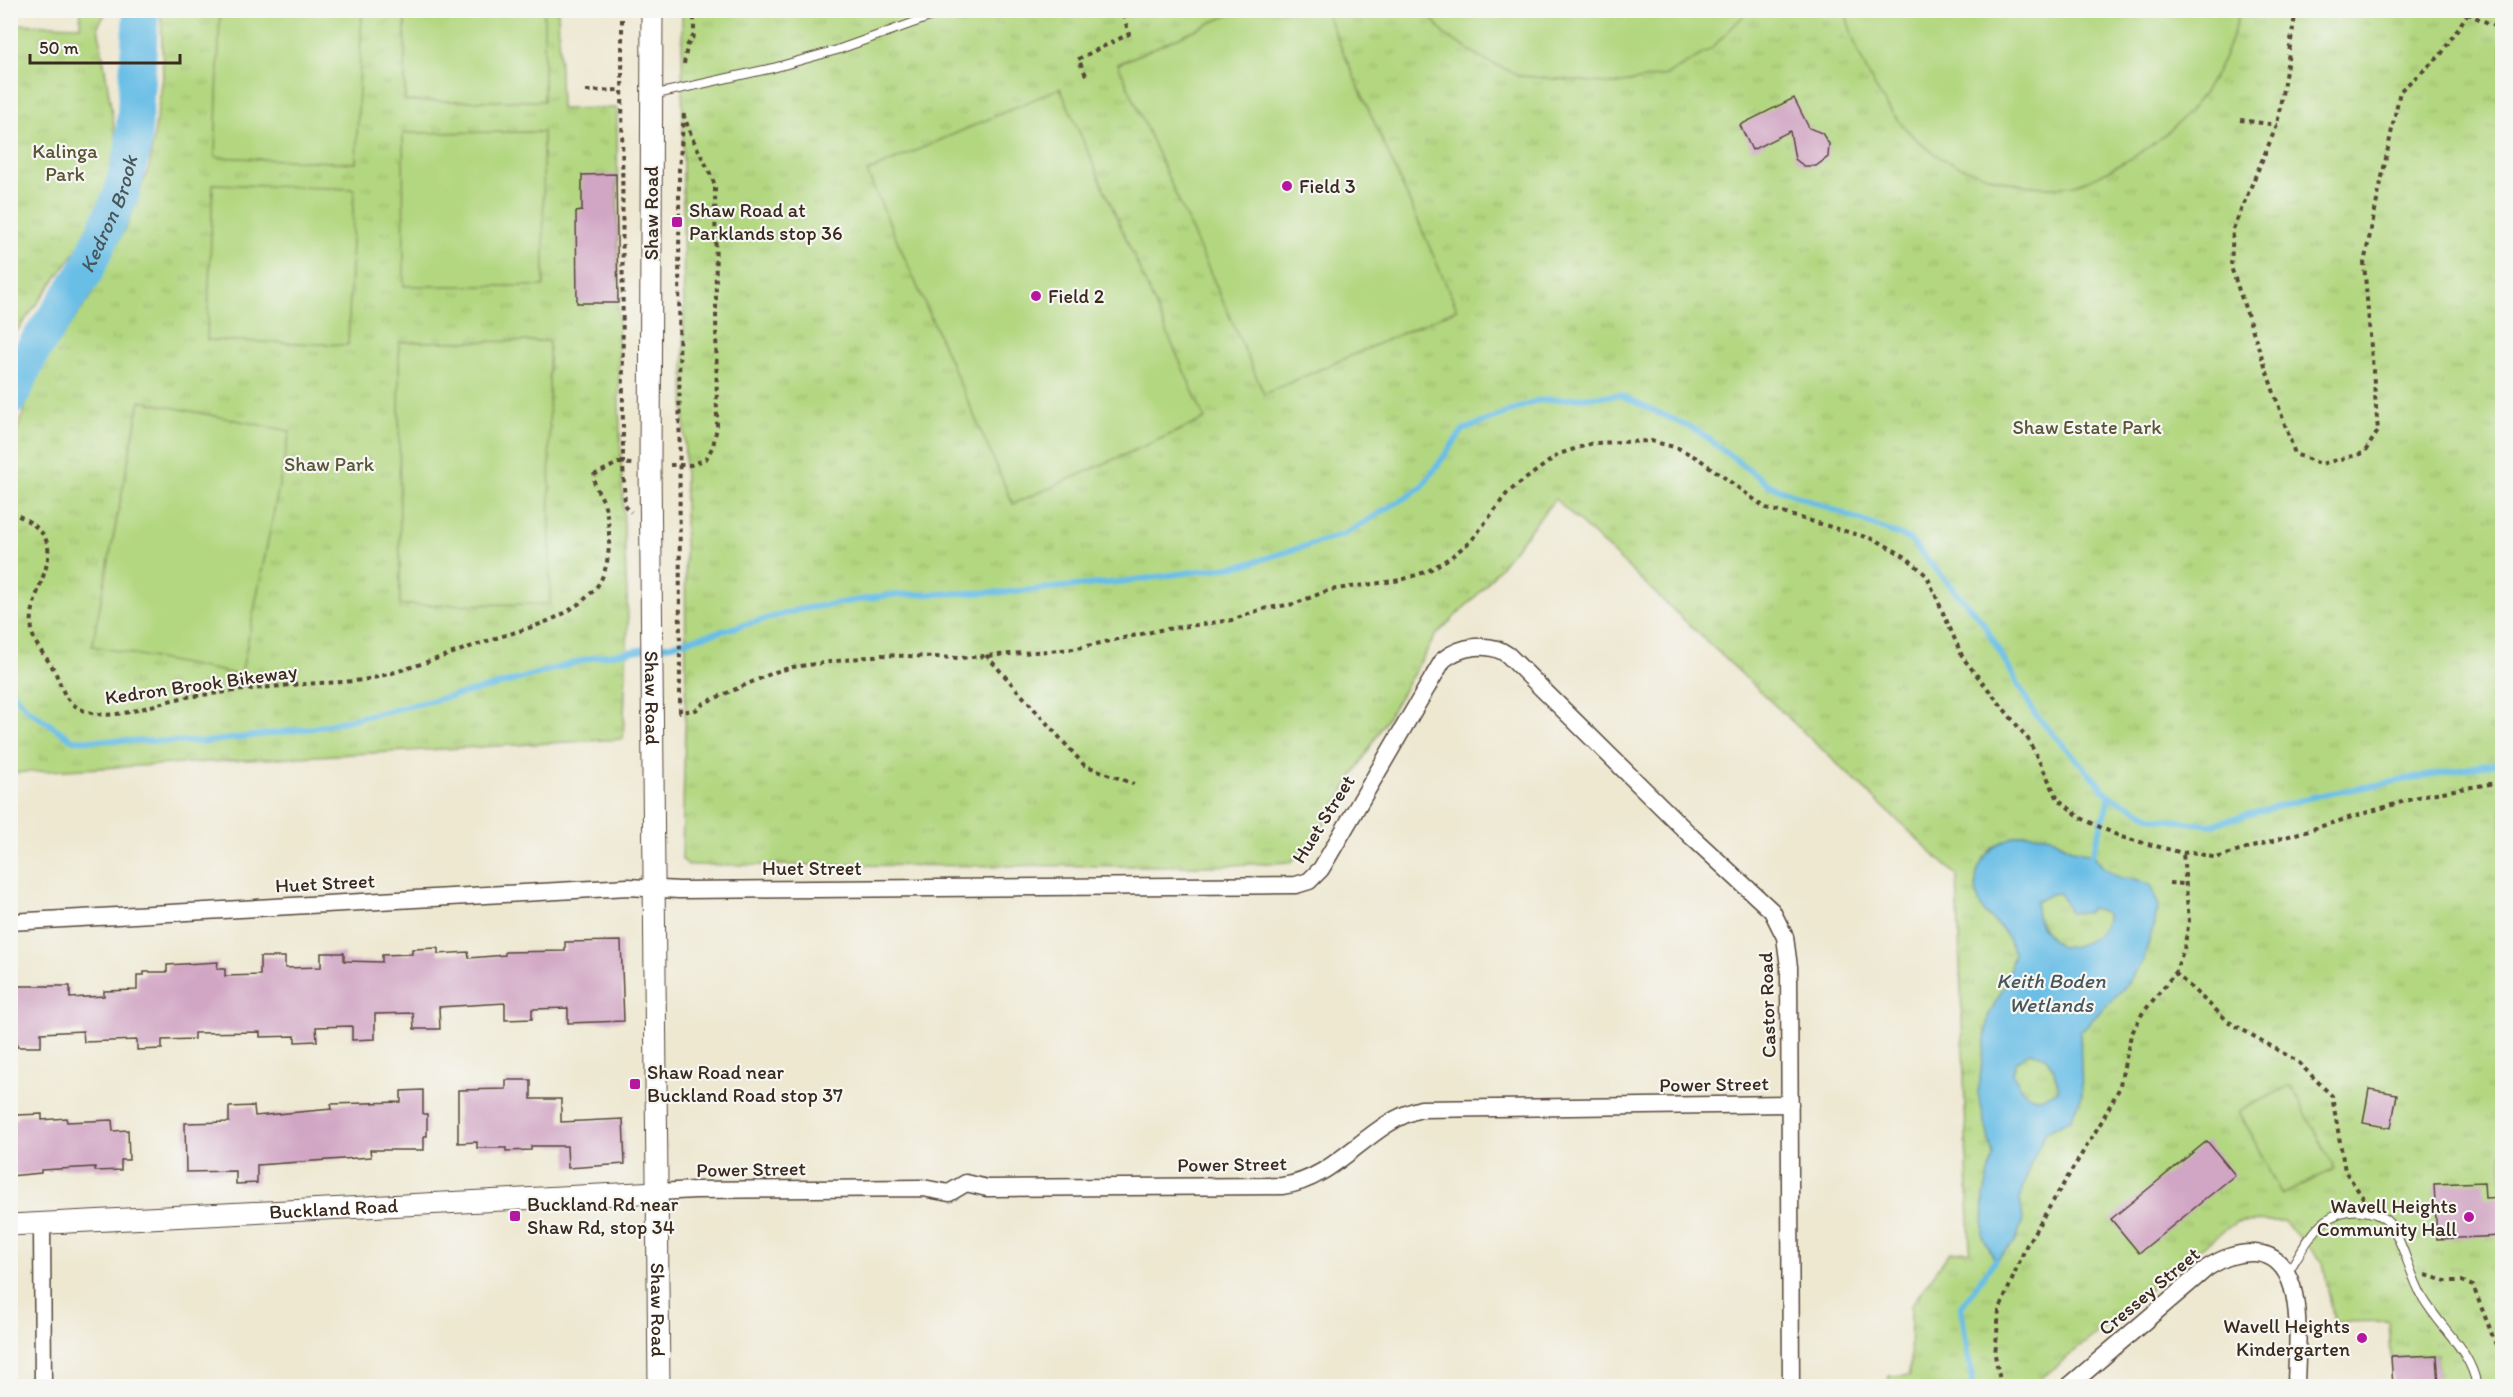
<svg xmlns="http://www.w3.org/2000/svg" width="2513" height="1397" font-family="Itim,sans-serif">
<defs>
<pattern id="park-tufts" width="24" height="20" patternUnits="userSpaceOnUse" patternTransform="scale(1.5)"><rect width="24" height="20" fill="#b3d780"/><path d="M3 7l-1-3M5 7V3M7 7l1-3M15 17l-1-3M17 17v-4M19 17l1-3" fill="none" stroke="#9bb96e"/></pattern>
</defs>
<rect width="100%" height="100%" fill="#f6f6f2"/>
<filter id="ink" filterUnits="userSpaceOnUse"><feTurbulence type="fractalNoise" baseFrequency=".0167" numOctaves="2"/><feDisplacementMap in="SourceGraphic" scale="12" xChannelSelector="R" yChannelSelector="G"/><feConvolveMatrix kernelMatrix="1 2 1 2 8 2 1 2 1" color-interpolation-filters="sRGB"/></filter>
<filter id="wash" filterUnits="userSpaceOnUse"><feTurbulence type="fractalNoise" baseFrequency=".008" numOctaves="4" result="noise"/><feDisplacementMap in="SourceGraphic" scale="24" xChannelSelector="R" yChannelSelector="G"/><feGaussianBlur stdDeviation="1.35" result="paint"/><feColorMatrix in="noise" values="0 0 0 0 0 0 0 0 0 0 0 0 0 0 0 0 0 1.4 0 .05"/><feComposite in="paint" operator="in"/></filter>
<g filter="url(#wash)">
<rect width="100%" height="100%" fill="#eee8d1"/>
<!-- park -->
<g fill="url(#park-tufts)" stroke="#77804f" stroke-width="1.5">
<path d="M81,11H107L98,26L121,169L102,216L11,339V24L80,26Z"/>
<path d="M161,11H558L561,109L617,108L619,405L628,623L623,739L11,773L10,448L39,370L92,294L129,221L149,167L163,77Z"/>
<path d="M682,11H2502V1386H2439L2437,1355L2391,1357L2389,1321L2334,1322L2323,1262L2283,1221L2236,1222L2201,1248L2032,1386H1889V1376L1910,1375L1911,1305L1950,1252L1970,1251L1957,876L1555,499L1480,592L1436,635L1313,844L1290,862L1215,866L688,865L682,859L686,680Z"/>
</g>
<!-- pitch -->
<g fill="#b3d780" stroke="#77804f" stroke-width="1.5">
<path d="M1240,10L1325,11L1457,309L1264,394L1118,64Z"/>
<path d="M220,11H362L356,163L215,157Z"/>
<rect x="405" y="11" width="139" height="90"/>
<path d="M1426,11H1748L1711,49L1667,75L1617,84L1521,76L1485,60L1445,35Z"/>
<path d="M1845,11V10L2240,11C2220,85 2183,132 2115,167C2102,174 2083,184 2069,186C2041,189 2010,184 1984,175C1969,169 1950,165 1938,156C1887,122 1860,68 1845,11Z"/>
<path d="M1060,88L1205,419L1013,504L867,172Z"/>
<path d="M543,132L544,286H404L403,133Z"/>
<path d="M213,184L354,189L348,345L207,340Z"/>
<path d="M549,341L550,604L400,605L399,342Z"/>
<path d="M140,401L290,431L241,675L92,646Z"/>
<path d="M2291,1085L2334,1169L2282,1195L2239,1111Z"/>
</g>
<!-- water -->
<path fill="#69bee6" stroke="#527482" stroke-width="1.5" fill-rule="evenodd" d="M2024,834L2047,835L2073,850L2093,854L2102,866L2120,878L2139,880L2151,886L2159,906L2143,962L2123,989L2080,1032L2082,1096L2070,1119L2045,1133L2029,1168L2020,1200L2023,1219L2016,1241L1995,1260L1983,1237L1984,1195L1993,1156L1978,1093L1988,1017L2006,982L2014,953C2011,945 2007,935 2002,929C1996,922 1986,917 1982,909C1965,872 1986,842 2024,834ZM2060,893L2070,912L2086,913L2091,908L2107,914C2109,934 2078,951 2060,946C2046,934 2034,922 2036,902L2051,894ZM2029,1052L2045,1056L2053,1068L2059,1089C2036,1106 2024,1098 2013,1073L2016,1062Z"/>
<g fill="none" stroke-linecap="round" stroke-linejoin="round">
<!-- stream -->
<g stroke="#69bee6" stroke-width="6">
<path d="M10,689L27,709L73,740L205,742L314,728L491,687L595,657L671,645L802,609L890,595L1008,592L1120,582L1244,565L1345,534L1421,488L1463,430L1536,401L1620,395L1698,431L1769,485L1909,539L1982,621L2035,714L2110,796L2154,818L2210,825L2316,796L2502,762"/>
<path d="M2093,854L2110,796"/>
<path d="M1973,1386L1961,1307L1995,1260"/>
</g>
<!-- river -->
<path stroke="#69bee6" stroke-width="36" id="s1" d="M10,398L32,351L85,273L121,195L133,148L141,10"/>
</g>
<g id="blocks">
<!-- building -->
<g fill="#d1a6c4">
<path d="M1794,98L1809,128L1822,133L1829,144L1828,157L1816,166H1804L1795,159L1790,131L1752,150L1740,125Z"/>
<path d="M616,174L618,303H577L576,212L582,211V175Z"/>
<path d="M621,941L624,1021L568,1023V1008L532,1009V1019L505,1020V1003L439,1007L440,1029H414L413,1013L375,1014V1039L352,1040V1026L316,1027L317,1041L295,1042V1036L260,1037V1032L194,1033V1039L162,1040V1049L137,1050V1040L84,1042L83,1031L41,1033V1047H17L15,986H70V998L104,996V991L137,990V975H144V972H167V965L218,962L217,969H225V976L260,975V957H285V968L321,967V953H344V961L382,962V955L412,954V949L438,948V954L468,952L469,958L505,955V952L565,951V942Z"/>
<path d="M506,1080H531V1099H561V1122L623,1119L625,1164L568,1168L567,1146H531V1150L506,1151V1148H477V1142L458,1143V1090L506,1089Z"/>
<path d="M2369,1089L2397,1094L2391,1128L2363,1123Z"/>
<path d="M423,1090V1114H427V1136H424V1150H370L371,1157L257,1165V1183L236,1184V1171L186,1172L185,1123L229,1122V1107L254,1106L255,1116L332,1109L331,1104L401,1102V1091Z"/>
<path d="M42,1114V1120L66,1118L67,1122L112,1120L113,1131L128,1130L129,1160H121V1170L95,1171V1167L41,1170V1173L10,1176V1119H17V1115Z"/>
<path d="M2207,1141L2235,1175L2139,1253L2111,1219Z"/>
<path d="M2484,1182L2485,1198L2502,1197V1236L2437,1239L2434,1184Z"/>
<path d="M2437,1355L2439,1386H2393L2391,1357Z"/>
</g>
</g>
</g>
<g filter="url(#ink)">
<use href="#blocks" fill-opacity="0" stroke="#564639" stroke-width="1.5"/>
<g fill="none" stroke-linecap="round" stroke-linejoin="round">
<defs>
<g id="service">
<path d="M652,95L773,68L837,50L949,10"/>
<path d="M2288,1272C2307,1243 2322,1205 2364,1211C2377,1213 2388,1219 2394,1230C2406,1252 2411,1277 2423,1298C2441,1329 2470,1349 2477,1386"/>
</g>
<g id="minor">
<path d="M10,922L628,887L679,890L1296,885L1309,881L1321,869L1443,660C1460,646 1490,641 1508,655L1692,837L1772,911L1785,937L1789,967L1791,1386"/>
<path d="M658,1192L695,1190L923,1188L949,1193L966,1183L987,1188L1282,1186C1337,1179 1369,1122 1421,1109L1790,1104"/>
<path d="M42,1223L43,1386"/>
<path d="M2069,1386L2207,1268C2223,1258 2237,1252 2255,1253C2310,1256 2296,1349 2296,1386"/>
</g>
<g id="tertiary">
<path id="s2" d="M652,10L650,465L659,1386"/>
<path id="s3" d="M10,1225L658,1192"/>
</g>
</defs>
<!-- service casing -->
<use href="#service" stroke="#564639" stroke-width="10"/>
<!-- minor casing -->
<use href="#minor" stroke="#564639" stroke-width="19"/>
<!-- tertiary casing -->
<use href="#tertiary" stroke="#564639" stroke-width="23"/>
<!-- path -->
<g stroke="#564639" stroke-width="4" stroke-dasharray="4.5 4.5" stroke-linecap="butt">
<path d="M622,10L623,463L625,506L631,512"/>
<path d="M2296,10L2277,125L2233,229L2231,267L2295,454L2321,464L2364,453L2378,431L2364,263L2400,91L2440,56L2470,10"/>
<path d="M2459,10L2502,29"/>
<path d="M684,64L687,46L694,35V10"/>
<path d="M1086,75L1078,59L1129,34L1122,10"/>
<path d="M586,91L622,90"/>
<path d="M684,114L679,169L680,712L696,710L704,703L775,672L793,667L882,655L960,658L1073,649L1160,630L1232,620L1262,609L1294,604L1329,590L1401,580L1428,571L1451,557L1472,540L1508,492L1559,454L1593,443L1651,441L1678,448L1699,459L1766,508L1876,540L1906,557L1927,576L1963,658L2028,739L2058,799L2081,818L2121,837L2183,853L2192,852L2216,858L2425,795L2502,782"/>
<path d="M2240,120L2277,125"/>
<path d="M670,465H691L706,459L713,446L717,427L715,186C707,162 691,142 685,117"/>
<path d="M10,512C85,543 26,580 32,631C34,646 48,658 54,670C62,685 62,698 77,707C110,727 153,702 187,697C226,692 265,687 305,684C328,682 354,683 377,677C416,667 455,652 493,639C531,627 566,620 594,590C612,571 612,528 604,503C600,492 593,488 594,475L618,463L632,464"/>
<path d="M986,655L1084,765L1134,784"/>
<path d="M2169,883L2184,884"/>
<path d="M2175,973L2229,1022L2297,1061L2332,1096L2345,1171L2364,1199"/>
<path d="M2426,1275L2445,1281H2462L2473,1286L2502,1360"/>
<path d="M2001,1386L1995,1355L1999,1311L2027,1244L2100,1124L2119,1089L2131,1035L2142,1014L2175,973L2184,949L2189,921L2183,853"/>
</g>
<!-- service -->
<use href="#service" stroke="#fff" stroke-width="8"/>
<!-- minor -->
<use href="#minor" stroke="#fff" stroke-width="16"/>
<!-- tertiary -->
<use href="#tertiary" stroke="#fff" stroke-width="21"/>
</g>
</g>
<!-- markers -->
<g fill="#b5179e" stroke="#f6f6f2" stroke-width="2">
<circle cx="1287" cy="186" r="6"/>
<rect x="671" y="216" width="12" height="12" rx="3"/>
<circle cx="1036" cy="296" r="6"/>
<rect x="629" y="1078" width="12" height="12" rx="3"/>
<rect x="509" y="1210" width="12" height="12" rx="3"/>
<circle cx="2469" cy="1217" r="6"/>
<circle cx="2362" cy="1338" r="6"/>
</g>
<g text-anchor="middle" stroke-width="4.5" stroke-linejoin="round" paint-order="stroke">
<!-- park labels -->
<g font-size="20" fill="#595536" stroke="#f6f6f2">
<text x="65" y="158">Kalinga<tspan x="65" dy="23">Park</tspan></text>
<text x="2087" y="434">Shaw Estate Park</text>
<text x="329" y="471">Shaw Park</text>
</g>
<!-- poi labels -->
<g font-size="20" fill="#3b2a1e" stroke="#f6f6f2" text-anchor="start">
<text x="1299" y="193">Field 3</text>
<text x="689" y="217">Shaw Road at<tspan x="689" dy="23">Parklands stop 36</tspan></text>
<text x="1048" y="303">Field 2</text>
<text x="647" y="1079">Shaw Road near<tspan x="647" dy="23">Buckland Road stop 37</tspan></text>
<text x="527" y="1211">Buckland Rd near<tspan x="527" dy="23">Shaw Rd, stop 34</tspan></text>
<text x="2457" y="1213" text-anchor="end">Wavell Heights<tspan x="2457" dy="23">Community Hall</tspan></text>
<text x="2350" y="1333" text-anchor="end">Wavell Heights<tspan x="2350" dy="23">Kindergarten</tspan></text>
</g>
<!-- street labels -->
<g font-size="20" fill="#3b2a1e" stroke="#f6f6f2">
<text transform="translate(651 213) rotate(-90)" y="7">Shaw Road</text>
<text transform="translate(201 684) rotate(-8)" y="7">Kedron Brook Bikeway</text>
<text dy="7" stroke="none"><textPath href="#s2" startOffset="688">Shaw Road</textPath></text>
<text transform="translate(1323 819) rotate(-58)" y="7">Huet Street</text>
<text x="812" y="875">Huet Street</text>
<text transform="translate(325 883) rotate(-3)" y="7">Huet Street</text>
<text transform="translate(1767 1005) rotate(-92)" y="7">Castor Road</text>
<text transform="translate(1714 1084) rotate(-1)" y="7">Power Street</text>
<text transform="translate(1232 1164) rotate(-1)" y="7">Power Street</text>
<text transform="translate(751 1169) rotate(-1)" y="7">Power Street</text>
<text dy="7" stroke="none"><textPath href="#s3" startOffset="324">Buckland Road</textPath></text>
<text transform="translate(2149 1291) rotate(-40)" y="7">Cressey Street</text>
<text dy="7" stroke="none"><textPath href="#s2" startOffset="1300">Shaw Road</textPath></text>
</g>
<!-- water labels -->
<g font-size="21" font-style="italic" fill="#49565a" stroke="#f6f6f2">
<text dy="7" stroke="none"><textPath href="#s1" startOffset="210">Kedron Brook</textPath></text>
<text x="2051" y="988">Keith Boden<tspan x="2051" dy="24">Wetlands</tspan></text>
</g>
</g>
<!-- margin -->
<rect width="2513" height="1397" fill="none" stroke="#f6f6f2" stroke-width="36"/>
<!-- scale -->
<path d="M30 54v9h150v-9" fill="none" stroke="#3b2a1e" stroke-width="3"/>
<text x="39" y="54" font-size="18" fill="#3b2a1e" stroke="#f6f6f2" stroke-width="4.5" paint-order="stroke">50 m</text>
</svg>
